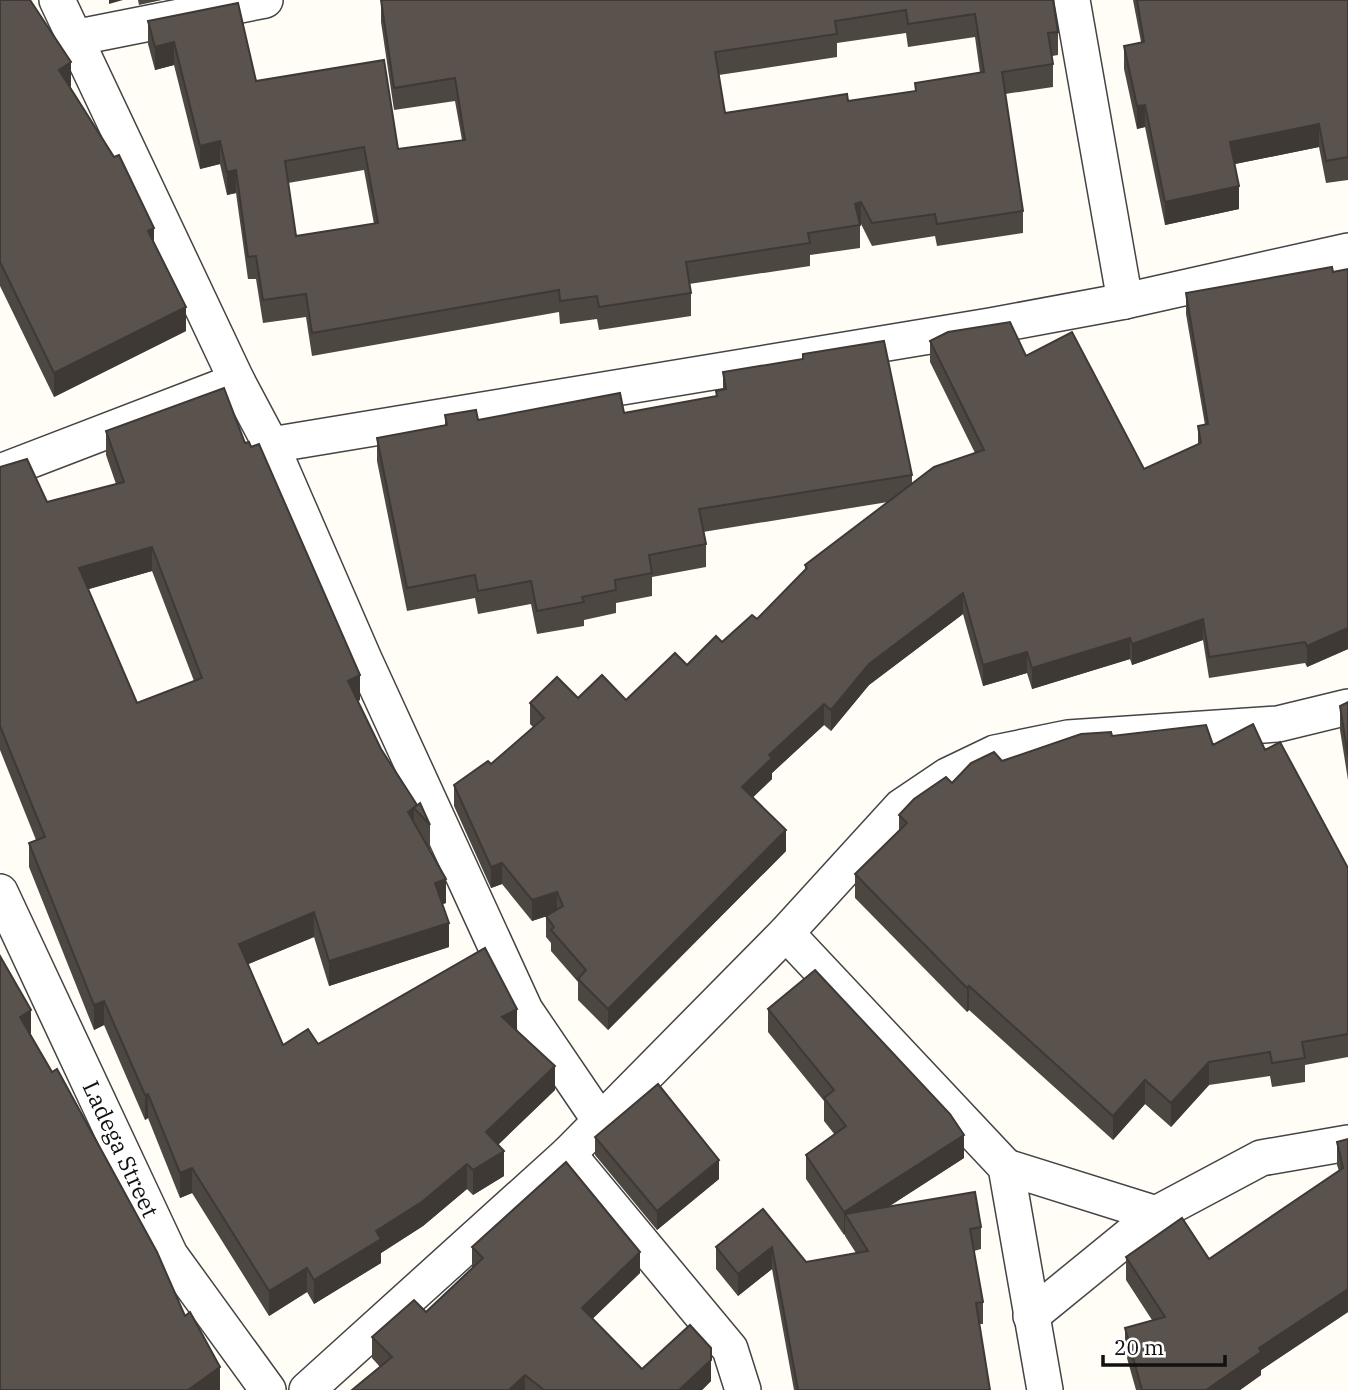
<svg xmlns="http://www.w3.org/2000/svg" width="1348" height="1390" font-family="'IBM Plex Serif',serif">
<rect width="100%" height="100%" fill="#fffdf5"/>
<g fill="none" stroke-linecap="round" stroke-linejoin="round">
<defs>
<g id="street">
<path d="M57,0L237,381L271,445L364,659L525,1010L599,1119"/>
<path d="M1072,0L1125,301"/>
<path d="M74,38L265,0"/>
<path d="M271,445L990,326L1125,301L1348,251"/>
<path d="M0,472L237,381"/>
<path id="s1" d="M0,892L170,1255L268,1390"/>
<path d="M786,933L1006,1167L1045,1390"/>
<path d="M568,1154L730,1349L743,1390"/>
<path d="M1006,1167L1156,1214L1261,1158L1348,1143"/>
<path d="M1031,1316L1156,1214"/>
<path d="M307,1390L568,1154L786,933L901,807L947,776L995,753L1068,738L1278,724L1348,707"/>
</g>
</defs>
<!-- street casing -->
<use href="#street" stroke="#444" stroke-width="38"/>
<!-- street -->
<use href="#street" stroke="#fff" stroke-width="35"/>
</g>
<!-- wall -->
<g fill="#4d4742" fill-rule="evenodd">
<path d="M0,0L71,86L70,87L154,244L186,331L54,397L0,286Z"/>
<path d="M138,0H162L139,5Z"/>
<path d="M381,0H1053L1058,32V55L1052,56L1053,64V87L1005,94L1023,211V233L937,246L935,236L872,246L861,224L860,225V248L810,255V266L689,284L691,293V316L599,330L597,319L560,324L559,312L312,356L306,317L263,323L256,279H248L236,193L227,195L220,164L200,169L174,65L155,70L148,44V21L256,81L398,149L462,140L455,101L394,110L381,22ZM906,33L908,47L975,37L980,73L915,83V91L848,101L725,113L719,75L837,57V43ZM364,170L374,224L296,236L288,183Z"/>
<path d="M1133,0H1348V180L1326,183L1319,147L1235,164L1239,209L1165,225L1145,127L1137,129L1124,69V46L1141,42Z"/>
<path d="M1348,269V649L1307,667L1305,663L1209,678L1203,640L1132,665L1130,659L1032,689L1027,673L983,686L963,614L869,685L831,731L824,725L772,773V779L753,797L786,851L608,1030L578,1000V982L551,951V943L546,937V916L532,921L502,884L491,888L454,806V785L491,764L533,727L530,724V703L578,698L626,700L687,665L757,619L805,570V565L888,502L703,532L706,544V567L652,577V596L616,603V613L584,620V626L537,634L531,604L478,614L475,598L407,611L377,461V438L445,425V415L478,420L624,413L716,396V391L723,390V372L803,359V354L912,475V484L975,453L930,362V341L1026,356L1144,469L1198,444V426L1205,425L1186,314V293Z"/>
<path d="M106,431L245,443L360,700L358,701L381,749L417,806L430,825V851L446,903L442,904L449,947L329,986L314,937L248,964L283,1045L318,1044L517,1030L555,1090L498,1145L504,1176L473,1195L467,1189L423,1226L381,1253V1263L314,1304L307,1292L269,1316L192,1193L180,1198L148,1118L145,1120L104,1025L94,1030L29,867V843L36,840L0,750V467L47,502L116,484L106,455ZM152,571L194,681L137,703L88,589Z"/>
<path d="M1348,702V780L1340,730V706Z"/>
<path d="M1112,736L1265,750L1348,868V1057L1305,1065V1082L1272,1087L1270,1076L1209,1085L1171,1127L1145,1104L1113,1140L969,1010L967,1012L855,898V874L899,831V815L952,783L1002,761Z"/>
<path d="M768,1009L964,1158L888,1207L981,1227V1249L974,1251L983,1302V1324H979L990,1390H794L772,1269L738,1296L716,1269V1247L763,1209L806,1262L856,1253L845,1236V1234L844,1235L806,1179V1155L835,1135L824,1121V1101L768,1032Z"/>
<path d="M595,1137L719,1179L657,1230L595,1155Z"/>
<path d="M1348,1139V1312L1261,1370V1375L1240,1390H1136L1125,1351V1328L1152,1320L1126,1280V1257L1209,1259L1339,1171L1337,1165V1142Z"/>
<path d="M472,1247L640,1273L592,1319L642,1369L711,1381L702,1390H352L380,1367L372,1358V1337L426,1312L472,1268Z"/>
</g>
<!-- shaded-wall -->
<g fill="#3f3936">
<path d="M109,0H123L109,4Z"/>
<path d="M174,42V65L155,70V47Z"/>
<path d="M71,62V86L59,94V70Z"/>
<path d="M1145,105V127L1137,129V106Z"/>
<path d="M1319,124V147L1230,165V142Z"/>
<path d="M220,141V164L200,169V146Z"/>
<path d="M236,170V193L227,195V172Z"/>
<path d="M1239,186V209L1165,225V202Z"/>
<path d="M861,202V224L855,226V204Z"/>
<path d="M154,228V253L148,231Z"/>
<path d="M186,307V331L54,397V373Z"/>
<path d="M152,547V571L79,592V568Z"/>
<path d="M963,593V614L869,685L831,731V710L869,664Z"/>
<path d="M1203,619V640L1132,665V644Z"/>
<path d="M1348,628V649L1307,667V646Z"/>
<path d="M1130,638V659L1032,689V668Z"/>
<path d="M1027,652V673L983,686V665Z"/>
<path d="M360,675V700L348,705V681Z"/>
<path d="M824,704V725L772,773V779L742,808V787L769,755Z"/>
<path d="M414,808V832L408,812Z"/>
<path d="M786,830V851L608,1030V1009Z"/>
<path d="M502,863V884L491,888V867Z"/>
<path d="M446,879V903L435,907V883Z"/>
<path d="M557,892V913L532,921V900Z"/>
<path d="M314,912V937L239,968V944Z"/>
<path d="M449,923V947L329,986V961Z"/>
<path d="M969,986V1010L967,1012V988Z"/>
<path d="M104,1001V1025L94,1030V1005Z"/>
<path d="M517,1009V1033L502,1017Z"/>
<path d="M31,1010V1036L20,1017Z"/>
<path d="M1209,1062V1085L1171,1127V1103Z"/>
<path d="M555,1066V1090L486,1156V1132Z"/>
<path d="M1145,1080V1104L1113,1140V1116Z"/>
<path d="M148,1094V1118L145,1120V1095Z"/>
<path d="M964,1135V1158L854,1229L845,1214V1234L844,1235V1212Z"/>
<path d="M504,1151V1176L473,1195V1170Z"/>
<path d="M719,1160V1179L657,1230V1211Z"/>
<path d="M467,1164V1189L423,1226L381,1253V1263L314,1304V1280L376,1231Z"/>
<path d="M192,1168V1193L180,1198V1173Z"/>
<path d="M772,1247V1269L738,1296V1274Z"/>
<path d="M640,1252V1273L582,1329V1308Z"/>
<path d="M307,1268V1292L269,1316V1291Z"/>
<path d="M1348,1289V1312L1261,1370V1375L1240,1390H1206L1259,1348Z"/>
<path d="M711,1360V1381L702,1390H679Z"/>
<path d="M220,1367V1390H188Z"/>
<path d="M525,1375V1390H509Z"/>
</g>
<!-- building -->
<g fill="#5a524d" stroke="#3f3936" stroke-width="2" fill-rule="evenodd">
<path d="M0,0H30L71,62L59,70L114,157L119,155L154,228L148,231L186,307L54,373L0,262Z"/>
<path d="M381,0H1053L1058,32L1048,33L1053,64L1002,72L1023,211L937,224L935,214L872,223L861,202L855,204L860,225L808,233L810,243L686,262L691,293L599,307L597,296L560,301L559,290L312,333L306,294L263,300L256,256L248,257L236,170L227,172L220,141L200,146L174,42L155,47L148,21L238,3L256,81L384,60L398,149L465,140L455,78L394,88ZM906,10L908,24L975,14L984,72L915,83L916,91L848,101L847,94L725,113L715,52L837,34L835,21ZM364,147L378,223L296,236L285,161Z"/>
<path d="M1137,0H1348V157L1326,161L1319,124L1230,142L1239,186L1165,202L1145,105L1137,106L1124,46L1144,42Z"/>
<path d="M1332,267L1333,272L1348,269V628L1307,646L1305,642L1209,657L1203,619L1132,644L1130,638L1032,668L1027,652L983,665L963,593L869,664L831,710L824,704L769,755L772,758L742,787L786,830L608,1009L578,979L586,970L551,930L554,927L546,916L563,906L557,892L532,900L502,863L491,867L454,785L488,761L491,764L544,718L530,703L557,677L578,698L602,675L626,700L675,653L687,665L716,636L722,642L752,615L757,619L807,568L805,565L934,467L984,450L930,341L948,332L1010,322L1026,356L1072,332L1144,469L1201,443L1198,426L1208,424L1186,293Z"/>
<path d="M884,341L912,475L699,509L706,544L649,555L652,573L615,580L616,590L582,597L584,602L537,611L531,581L478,591L475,575L407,588L377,438L447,425L445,415L476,410L478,420L620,393L624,413L717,396L716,391L726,389L723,372L803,359V354Z"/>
<path d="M224,388L245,443L249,442L251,447L259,444L360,675L348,681L381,749L417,805L408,812L446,879L435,883L449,923L329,961L314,912L239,944L283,1045L308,1029L318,1044L485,948L517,1009L502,1017L555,1066L486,1132L504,1151L473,1170L467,1164L423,1201L376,1231L381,1239L314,1280L307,1268L269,1291L192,1168L180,1173L148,1094L145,1095L104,1001L94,1005L29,843L45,837L0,726V467L27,459L47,502L124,482L106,431ZM152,547L202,678L137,703L79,568Z"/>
<path d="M1348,702V756L1340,706Z"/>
<path d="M1253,724L1265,750L1280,742L1348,868V1034L1302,1042L1305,1058L1272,1063L1270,1052L1209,1062L1171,1103L1145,1080L1113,1116L969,986L967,988L855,874L907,823L899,815L914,799L946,777L952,783L971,763L994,752L1002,761L1081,734L1111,732L1112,736L1206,725L1213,745Z"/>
<path d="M420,803L430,825L414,808Z"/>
<path d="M0,956L31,1010L20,1017L52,1072L57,1069L157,1252L185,1316L190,1312L220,1367L188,1390H0Z"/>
<path d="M815,970L950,1114L964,1135L844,1212L806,1155L846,1126L824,1098L834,1090L768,1009Z"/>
<path d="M658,1084L719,1160L657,1211L595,1137Z"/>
<path d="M1348,1139V1289L1259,1348L1261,1352L1206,1390H1142L1125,1328L1165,1317L1126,1257L1182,1218L1209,1259L1343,1168L1337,1142Z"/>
<path d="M566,1162L640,1252L582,1308L642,1369L690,1325L711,1348V1360L679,1390H544L525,1375L509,1390H352L392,1357L372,1337L414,1300L426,1312L483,1258L472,1247Z"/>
<path d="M975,1192L981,1227L970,1229L983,1302L976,1303L990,1390H798L772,1247L738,1274L716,1247L763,1209L806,1262L868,1251L845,1214Z"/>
</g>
<g text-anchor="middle" stroke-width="7" stroke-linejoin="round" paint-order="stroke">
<!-- street labels -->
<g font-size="23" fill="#111" stroke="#fff">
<text dy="8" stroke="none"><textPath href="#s1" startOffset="284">Ladega Street</textPath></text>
</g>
</g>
<!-- scale -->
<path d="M1103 1355v10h122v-10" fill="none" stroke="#111111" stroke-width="3.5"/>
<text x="1114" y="1355" font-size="21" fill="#111111" stroke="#ffffff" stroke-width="5" paint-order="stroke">20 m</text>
</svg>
